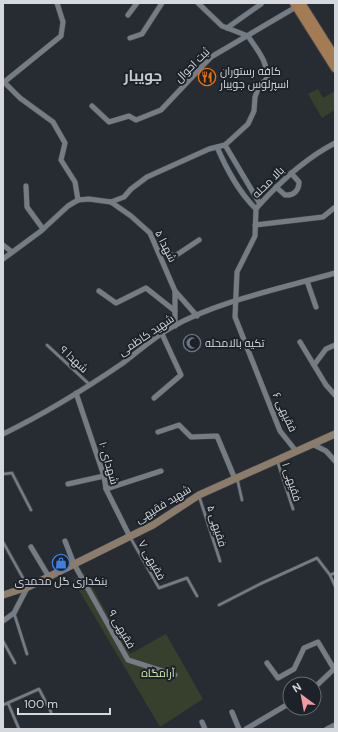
<svg xmlns="http://www.w3.org/2000/svg" width="338" height="732" font-family="'DM Sans',Cairo,sans-serif">
<rect width="100%" height="100%" fill="#262c32"/>
<!-- green -->
<g fill="#36402c">
<path d="M318,89L323,98L335,91V110L322,118L308,94Z"/>
<path d="M84,573L130,654L166,634L203,699L160,727L73,580Z"/>
</g>
<g fill="none" stroke-linecap="round" stroke-linejoin="round">
<defs>
<g id="lane">
<path d="M47,345L89,384"/>
<path d="M277,460L293,509"/>
<path d="M3,474L12,473L31,510"/>
<path d="M237,478L242,500"/>
<path d="M199,496L220,561"/>
<path d="M130,537L159,588L187,578L197,596"/>
<path d="M3,542L28,587"/>
<path d="M330,575L335,586"/>
<path d="M219,605L260,584L317,558L330,575L335,573"/>
<path d="M14,613L27,654"/>
<path d="M3,641L15,663"/>
<path d="M8,703L19,729"/>
<path d="M3,705L39,689L51,712"/>
</g>
<g id="street">
<path d="M198,3L222,26L248,36"/>
<path d="M128,15L137,3"/>
<path d="M227,28L261,4"/>
<path d="M130,38L142,34L162,3"/>
<path d="M4,82L20,98L53,122L65,143L61,160L75,182L78,200"/>
<path d="M3,83L61,36L63,22L57,3"/>
<path d="M92,106L109,122L129,116L136,120L161,110L211,57L296,7"/>
<path d="M225,145L260,204"/>
<path d="M217,147C227,170 238,191 256,209"/>
<path d="M26,186L27,207L43,229"/>
<path d="M276,187L285,195C294,196 299,190 299,182L291,173"/>
<path d="M111,202L131,216L150,233L175,291L197,316"/>
<path d="M255,225L323,217L334,208"/>
<path d="M3,245L12,252"/>
<path d="M158,250L175,256L199,240"/>
<path d="M3,259L41,231L68,206L78,200L89,199L111,202L124,197L131,189L147,177L209,149L225,145L248,124L254,111L255,97L259,86L267,79C268,61 257,50 248,36"/>
<path d="M307,281L316,307"/>
<path d="M99,291L116,303L146,288L175,311"/>
<path d="M175,326V291"/>
<path d="M300,342L326,385L335,395"/>
<path d="M314,365L326,349L335,345"/>
<path d="M76,393L104,476L106,489L130,537"/>
<path d="M154,398L181,375L162,334"/>
<path d="M158,432L179,425L191,437L217,436L235,479"/>
<path d="M3,434C44,414 85,389 123,363C139,351 154,337 172,327C218,301 283,288 335,273"/>
<path d="M312,444L326,451L335,461"/>
<path d="M296,451L280,431L235,317L237,272L255,236L256,209L260,204C282,180 306,158 335,143"/>
<path d="M68,484L104,476"/>
<path d="M106,489L161,471"/>
<path d="M65,541L74,564L128,660L175,675"/>
<path d="M31,547L49,577"/>
<path d="M3,621L14,613L27,588"/>
<path d="M267,663L278,678L294,669L304,648L318,642L334,669"/>
<path d="M314,688L335,668"/>
<path d="M232,712L239,729"/>
<path d="M202,722L205,729"/>
<path d="M246,729L290,703"/>
<path d="M327,729L335,725"/>
</g>
<path id="secondary" d="M3,595L28,587L153,525L199,495L335,434"/>
<g id="primary">
<path d="M294,3L335,68"/>
<path d="M301,3L335,57"/>
</g>
</defs>
<!-- lane casing -->
<use href="#lane" stroke="#42474d" stroke-width="4"/>
<!-- street casing -->
<use href="#street" stroke="#42474d" stroke-width="6"/>
<!-- secondary casing -->
<use href="#secondary" stroke="#42474d" stroke-width="8"/>
<!-- primary casing -->
<use href="#primary" stroke="#42474d" stroke-width="10"/>
<!-- lane -->
<use href="#lane" stroke="#757c83" stroke-width="2.5"/>
<!-- street -->
<use href="#street" stroke="#757c83" stroke-width="5"/>
<!-- secondary -->
<use href="#secondary" stroke="#8c7c6b" stroke-width="7"/>
<!-- primary -->
<use href="#primary" stroke="#a37c53" stroke-width="8"/>
</g>
<!-- icons -->
<defs>
<symbol id="restaurant-ring" viewBox="-11 -11 22 22"><circle r="9.5" fill="#1c2228" stroke="#e8710a" stroke-width="1.5"/><path d="M-5-6h1v4h1v-4h1v4h1v-4h1v5L-1.5 .5V6h-2V.5L-5-1ZM5-6V6H3V1.5H1.5Q1.5-4 5-6Z" fill="#e8710a"/></symbol>
<symbol id="mosque-ring" viewBox="-11 -11 22 22"><circle r="9.5" fill="#1c2228" stroke="#6b7280" stroke-width="1.5"/><path d="M3.5-4.9A6 6 0 1 0 3.5 4.9A5 5 0 1 1 3.5-4.9Z" fill="#6b7280"/></symbol>
<symbol id="shop-ring" viewBox="-11 -11 22 22"><circle r="9.5" fill="#1c2228" stroke="#3f7fe0" stroke-width="1.5"/><path d="M-5-2.5h2.3a2.7 3.5 0 0 1 5.4 0H5L5.5 6h-11ZM-1.5-2.5h3a1.5 2.3 0 0 0-3 0Z" fill="#3f7fe0"/></symbol>
</defs>
<g fill-rule="evenodd">
<use href="#restaurant-ring" x="197" y="67" width="20" height="20"/>
<use href="#mosque-ring" x="182" y="333" width="20" height="20"/>
<use href="#shop-ring" x="51" y="553" width="20" height="20"/>
</g>
<g text-anchor="middle" stroke-width="4" stroke-linejoin="round" paint-order="stroke">
<!-- street labels -->
<g font-size="11" fill="#d5d9dd" stroke="#1c2228">
<text transform="translate(192 65) rotate(-45)" y="4">ثبت احوال</text>
<text transform="translate(268 182) rotate(-45)" y="4">بالا محله</text>
<text transform="translate(166 246) rotate(63)" y="4">شهدا ۵</text>
<text transform="translate(146 335) rotate(-34)" y="4">شهید کاظمی</text>
<text transform="translate(74 359) rotate(43)" y="4">شهدا ۹</text>
<text transform="translate(285 412) rotate(65)" y="4">فقیهی ۶</text>
<text transform="translate(109 463) rotate(74)" y="4">شهدای ۱۰</text>
<text transform="translate(292 482) rotate(72)" y="4">فقیهی ۱</text>
<text transform="translate(163 504) rotate(-31)" y="4">شهید فقیهی</text>
<text transform="translate(217 526) rotate(73)" y="4">فقیهی ۵</text>
<text transform="translate(152 560) rotate(61)" y="4">فقیهی ۷</text>
<text transform="translate(122 629) rotate(60)" y="4">فقیهی ۹</text>
</g>
<!-- poi labels -->
<g font-size="11" fill="#d5d9dd" stroke="#1c2228" text-anchor="start">
<text x="220" y="75">کافه رستوران<tspan x="220" dy="13">اسپرلوس جویبار</tspan></text>
<text x="205" y="347">تکیه بالامحله</text>
<text x="61" y="585" text-anchor="middle">بنکداری گل محمدی</text>
</g>
<!-- park labels -->
<g font-size="11" fill="#d1efb3" stroke="#1c2228">
<text x="158" y="677">آرامگاه</text>
</g>
<!-- district labels -->
<g font-size="15" font-weight="bold" fill="#c1c9d1" stroke="#1c2228">
<text x="143" y="81">جویبار</text>
</g>
</g>
<!-- border -->
<rect width="338" height="732" fill="none" stroke="#d5d9dd" stroke-width="8"/>
<!-- north arrow -->
<g transform="translate(302 696) rotate(328)"><circle r="19" fill="#1c2228" stroke="#666b70"/>
<path d="M0-3L7 15L0 10L-7 15Z" fill="#f49aa1"/>
<text y="-6" font-size="11" font-weight="bold" text-anchor="middle" fill="#d5d9dd">N</text>
</g>
<!-- scale -->
<path d="M18 708v6h92v-6" fill="none" stroke="#d5d9dd" stroke-width="2"/>
<text x="24" y="708" font-size="12" fill="#d5d9dd" stroke="#1c2228" stroke-width="3" paint-order="stroke">100 m</text>
</svg>
